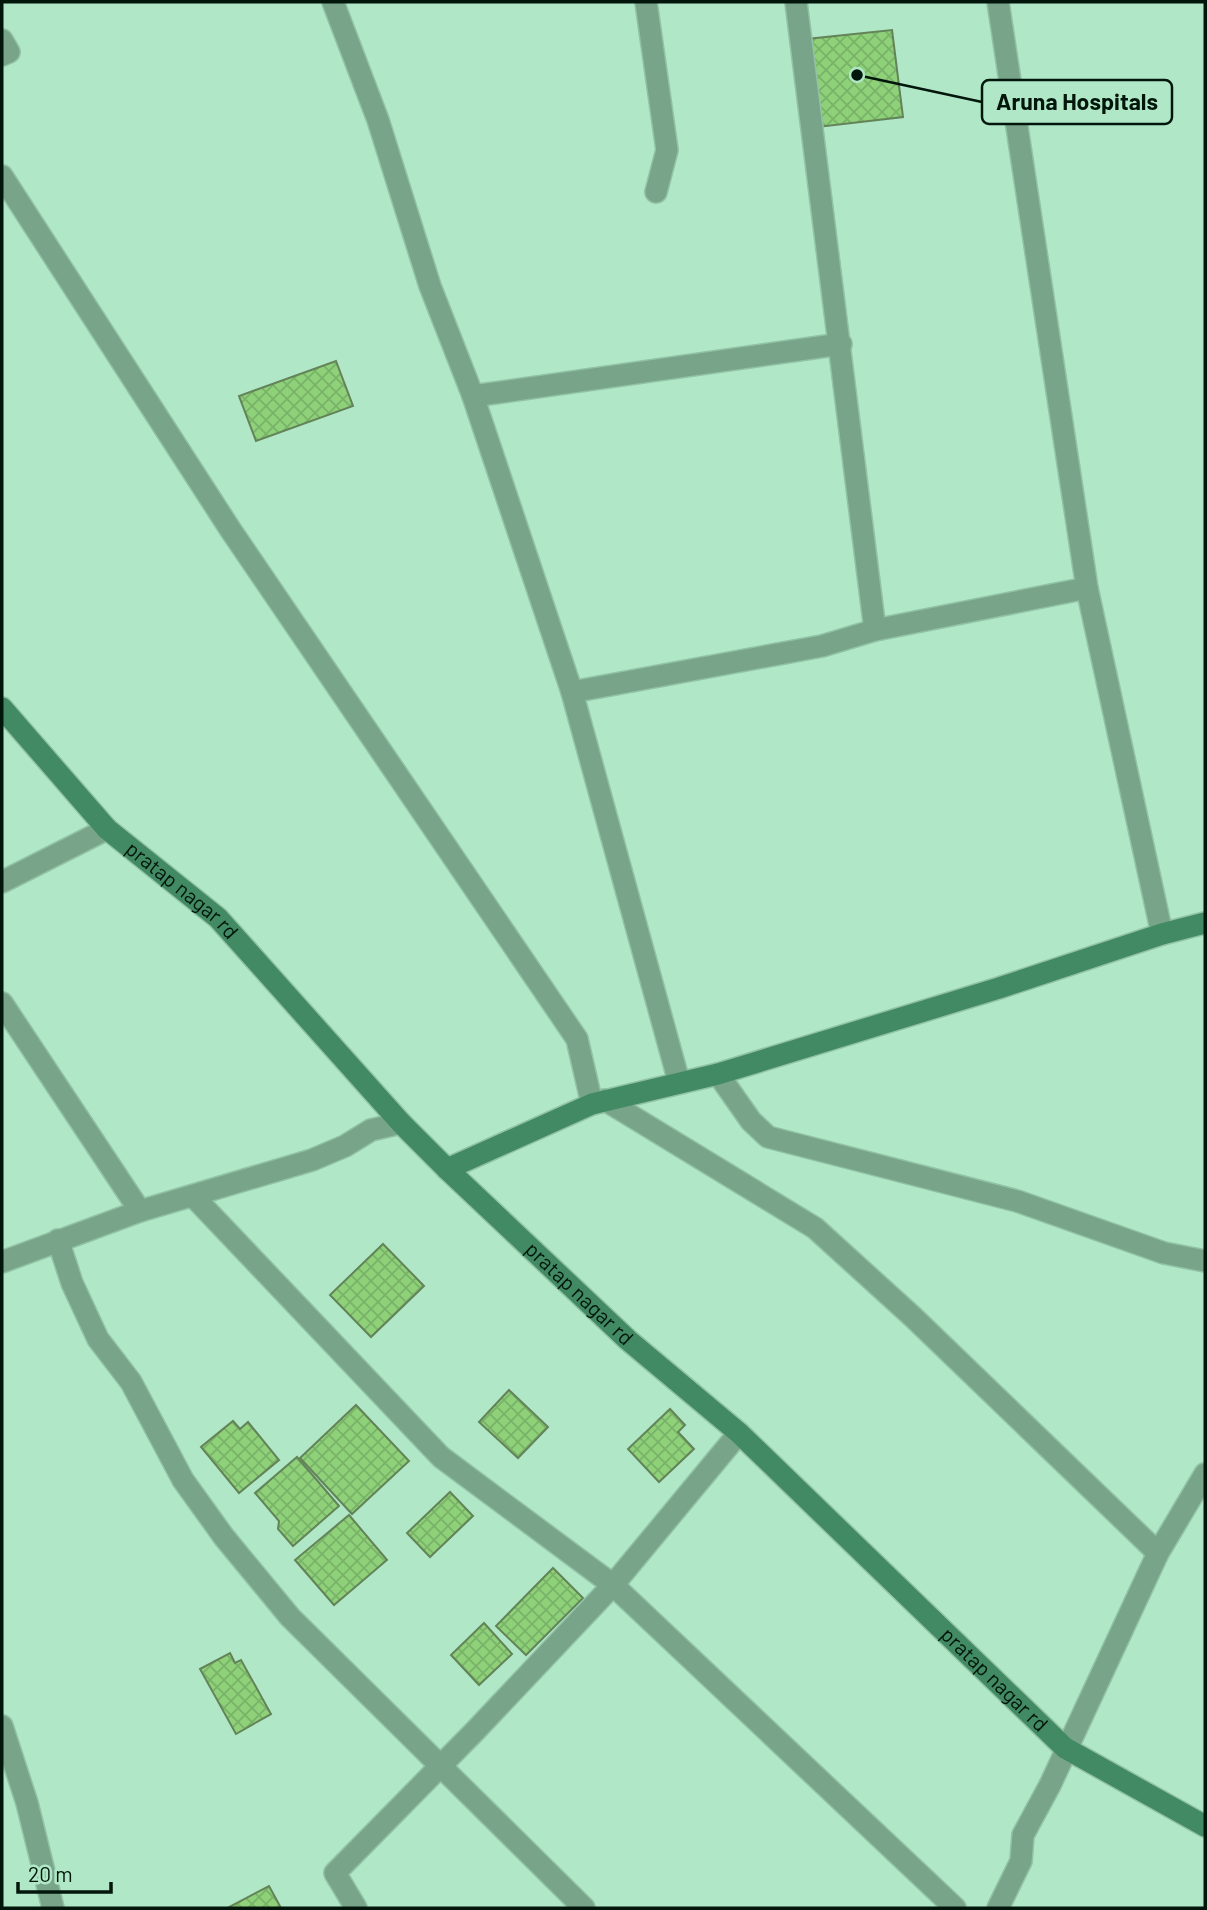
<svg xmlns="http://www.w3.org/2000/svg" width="1207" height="1910" font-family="Barlow,sans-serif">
<defs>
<pattern id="building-cross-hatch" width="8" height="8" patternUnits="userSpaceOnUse" patternTransform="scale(1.75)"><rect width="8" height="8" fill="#8ed179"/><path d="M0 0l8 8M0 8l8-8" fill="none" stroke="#79b367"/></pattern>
</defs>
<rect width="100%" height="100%" fill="#b0e8c7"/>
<!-- building -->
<g fill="url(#building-cross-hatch)" stroke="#638359" stroke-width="2">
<path d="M892,30L903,117L818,127L807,39Z"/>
<path d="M336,361L353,406L256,441L239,396Z"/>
<path d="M383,1244L424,1286L371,1337L330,1295Z"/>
<path d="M509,1390L548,1427L518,1458L479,1422Z"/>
<path d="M356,1405L409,1461L352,1514L300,1458Z"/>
<path d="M670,1409L685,1425L678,1432L694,1449L659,1482L628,1449Z"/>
<path d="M233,1421L240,1429L248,1422L279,1460L239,1493L201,1447Z"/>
<path d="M297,1457L339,1506L293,1546L278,1529L279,1521L255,1493Z"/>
<path d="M450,1492L473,1516L430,1557L407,1533Z"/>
<path d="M349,1515L387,1560L334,1605L295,1560Z"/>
<path d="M553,1568L583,1598L526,1655L496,1626Z"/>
<path d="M484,1623L512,1654L479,1685L451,1655Z"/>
<path d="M230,1653L235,1663L241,1660L271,1714L236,1734L200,1669Z"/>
<path d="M269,1886L281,1908H229V1907Z"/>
</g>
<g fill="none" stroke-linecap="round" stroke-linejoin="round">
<defs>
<g id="street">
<path d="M333,2L378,120L430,286L473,396L572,692L679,1082"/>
<path d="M646,2L667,150L656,192"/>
<path d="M796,2L875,630"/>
<path d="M998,2L1087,588L1162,934"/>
<path d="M2,40L9,52L2,55"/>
<path d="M2,176L230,529L577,1039L592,1104"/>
<path d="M473,396L841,344"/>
<path d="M572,692L822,646L875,630L1087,588"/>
<path d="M2,882L107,829"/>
<path d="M2,1003L140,1211"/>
<path d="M718,1074L751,1121L768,1137L1017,1201L1164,1253L1205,1261"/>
<path d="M605,1100L815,1228L913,1317L1158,1553"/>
<path d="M194,1197L441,1457L613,1585L955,1908"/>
<path d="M58,1240L72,1283L98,1339L131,1382L183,1480L224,1537L290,1617L584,1908"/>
<path d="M2,1262L140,1211L312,1160L345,1146L371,1130L401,1123"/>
<path d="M2,1726L27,1803L53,1908"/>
<path d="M356,1908L335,1873L476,1730L613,1585L739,1433"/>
<path d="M998,1908L1021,1861L1023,1835L1050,1785L1158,1553L1205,1474"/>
</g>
<g id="secondary">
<path id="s1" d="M2,708L107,829L218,918L401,1123L447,1169L628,1340L739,1433L1065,1748L1205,1826"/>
<path d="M447,1169L592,1104L718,1074L999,988L1162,934L1205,923"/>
</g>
</defs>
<!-- street casing -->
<use href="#street" stroke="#91c2a5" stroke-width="24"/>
<!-- secondary casing -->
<use href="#secondary" stroke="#91c2a5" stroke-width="24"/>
<!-- street -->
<use href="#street" stroke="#78a48a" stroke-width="21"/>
<!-- secondary -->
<use href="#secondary" stroke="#428a64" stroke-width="21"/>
</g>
<g text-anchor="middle" stroke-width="6" stroke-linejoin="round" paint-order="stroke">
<!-- street labels -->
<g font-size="21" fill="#02160b" stroke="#b0e8c7">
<text dy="7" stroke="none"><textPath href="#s1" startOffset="257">pratap nagar rd</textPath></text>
<text dy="7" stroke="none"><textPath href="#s1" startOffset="824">pratap nagar rd</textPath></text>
<text dy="7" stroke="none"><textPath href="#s1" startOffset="1391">pratap nagar rd</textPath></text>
</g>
</g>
<!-- callouts -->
<path fill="none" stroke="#02160b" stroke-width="2.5" d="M857 75L982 102"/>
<circle fill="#02160b" stroke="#b0e8c7" stroke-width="2.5" cx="857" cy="75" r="7"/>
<rect fill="#b0e8c7" stroke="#02160b" stroke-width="2.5" x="982" y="80" width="190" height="44" rx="7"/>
<g font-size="23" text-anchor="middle" font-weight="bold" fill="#02160b">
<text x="1077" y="110">Aruna Hospitals</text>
</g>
<!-- border -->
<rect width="1207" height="1910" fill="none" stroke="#02160b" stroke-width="7"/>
<!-- scale -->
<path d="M18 1882v10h93v-10" fill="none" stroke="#02160b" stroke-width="3.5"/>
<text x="28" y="1882" font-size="21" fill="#02160b" stroke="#b0e8c7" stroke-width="5" paint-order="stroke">20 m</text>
</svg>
